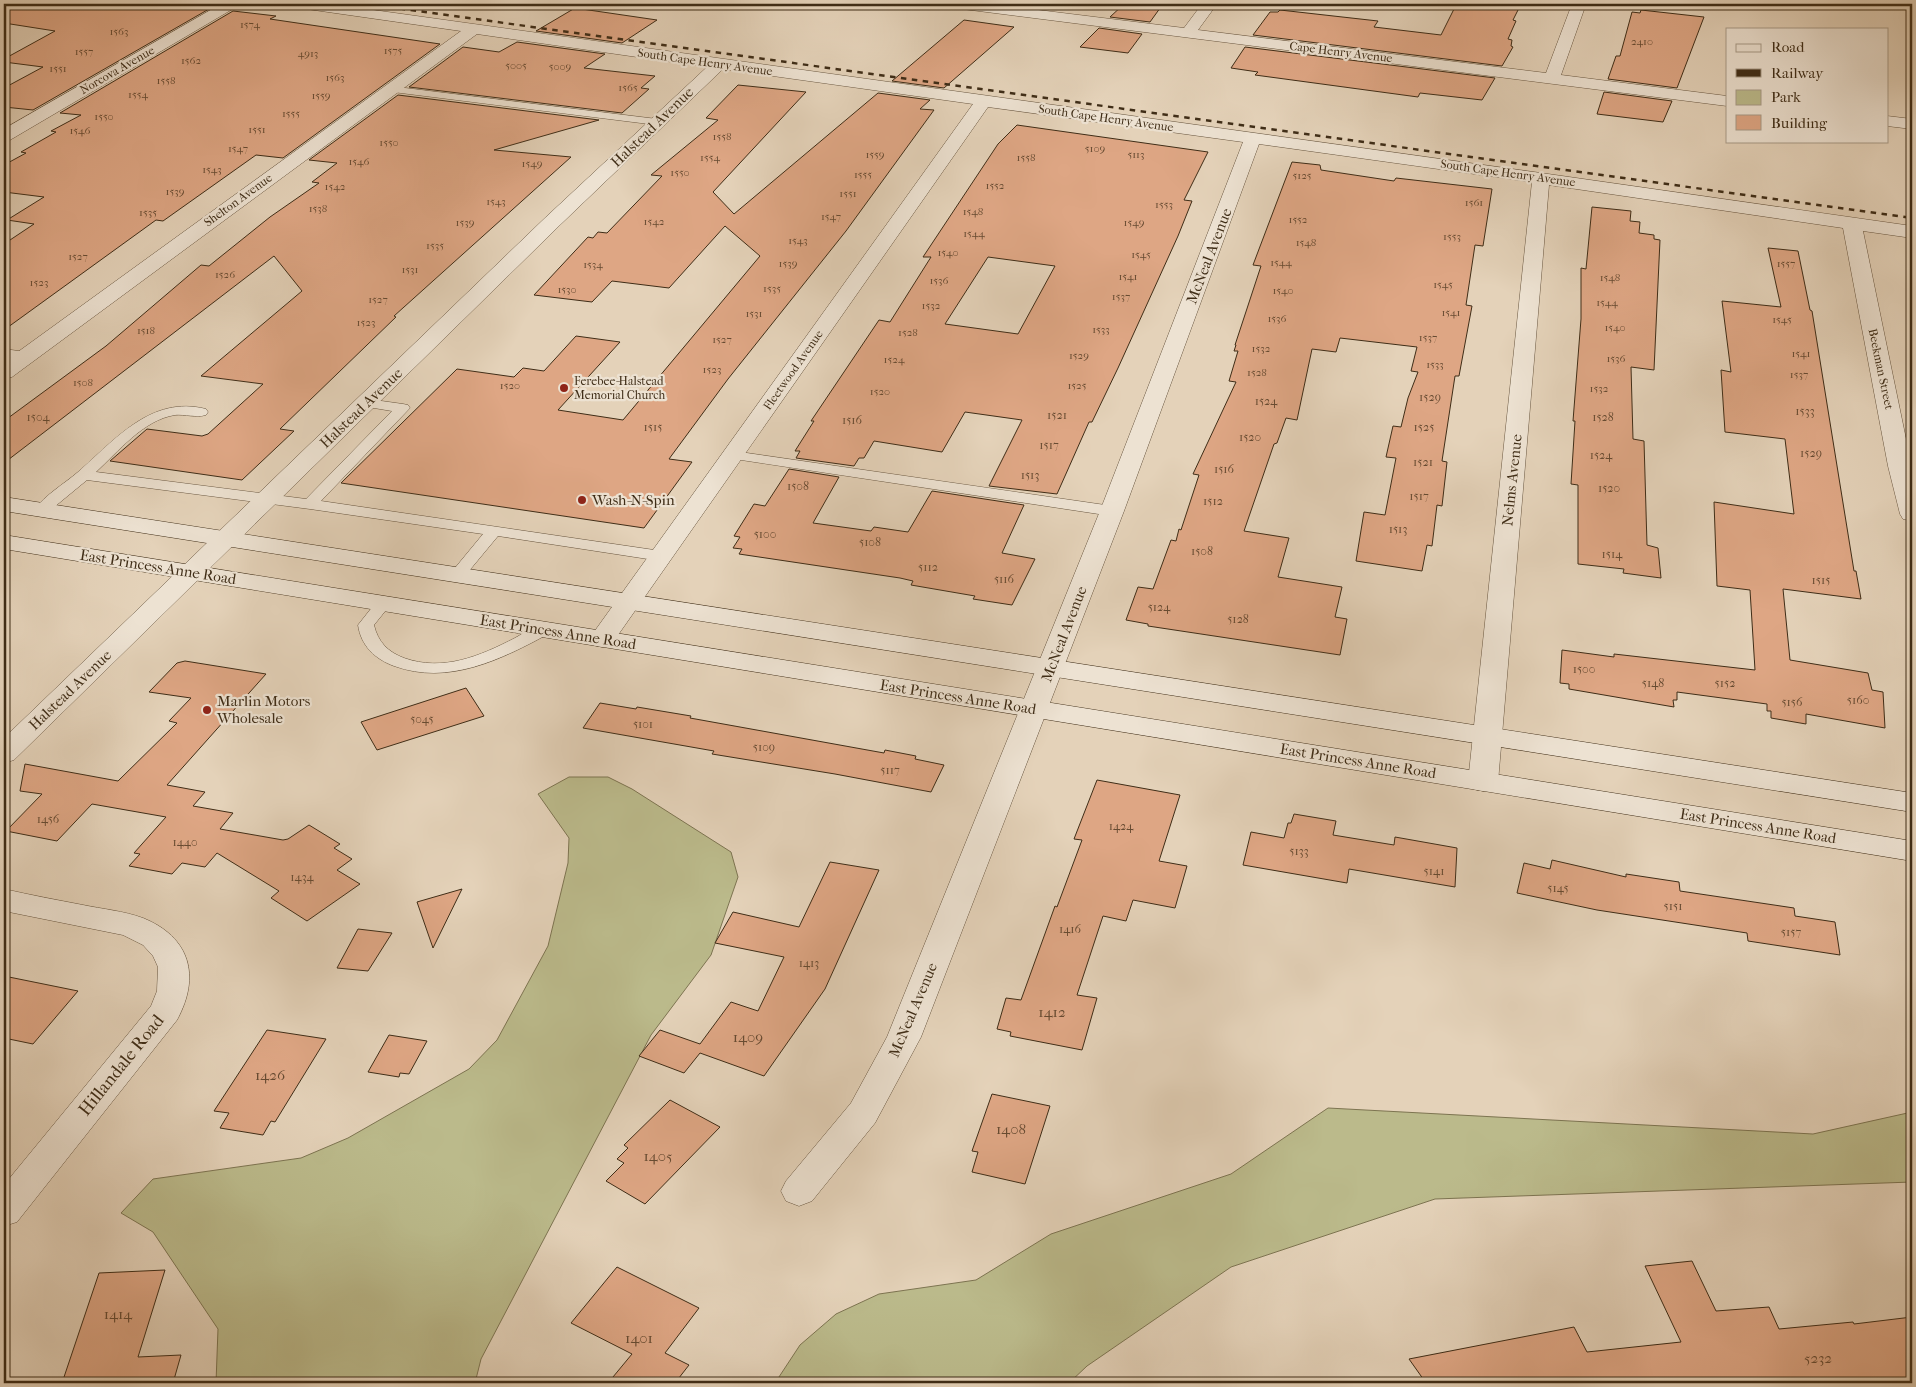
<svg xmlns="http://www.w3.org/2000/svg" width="1916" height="1387" font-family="'IM FELL French Canon',serif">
<rect width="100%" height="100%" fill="#e4d2b9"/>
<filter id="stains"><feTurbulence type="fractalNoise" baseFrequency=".004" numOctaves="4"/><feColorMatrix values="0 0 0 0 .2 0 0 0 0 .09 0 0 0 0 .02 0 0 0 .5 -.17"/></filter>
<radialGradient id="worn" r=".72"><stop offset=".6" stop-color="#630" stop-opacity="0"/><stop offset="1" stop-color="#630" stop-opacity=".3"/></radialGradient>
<!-- green -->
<g fill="#bbba8b" stroke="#7d7451">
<path d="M569,777H608L632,789L731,852L738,877L711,955L651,1035L481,1359L475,1383H216L218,1329L153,1232L121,1213L153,1179L301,1158L348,1138L469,1069L497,1040L548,946L568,863L569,838L538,794Z"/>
<path d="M1328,1108L1813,1134L1912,1112V1182L1435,1199L1231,1267L1087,1366L1069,1383H775L800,1345L836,1314L879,1294L976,1280L1051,1234L1231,1174Z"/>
</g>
<!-- building -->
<g fill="#dea684" stroke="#3f2d17" fill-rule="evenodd">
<path d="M4,4H166L209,9L33,110L4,107V88L43,67L4,62V59L55,31L4,23Z"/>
<path d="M1124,4H1163L1150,22L1110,17Z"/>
<path d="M1488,4H1521L1513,20L1516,21L1508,39L1512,40L1511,46L1513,47L1502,66L1253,35L1270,12H1278L1280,10L1378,21L1374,27L1441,35L1456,5L1485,8Z"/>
<path d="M575,8L657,20L622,43L536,31Z"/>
<path d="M1641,10L1704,17L1677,88L1608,79L1616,56H1620L1632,12L1640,13Z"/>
<path d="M233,11L276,16L270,19L440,44L283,158L256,155L163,221L156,220L4,330V244L34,224L7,220L44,197L4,192V165L26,153L21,152L56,132L51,131L81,115L60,113Z"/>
<path d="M964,20L1014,27L944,88L892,81Z"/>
<path d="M1099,28L1142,34L1128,53L1080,47Z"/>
<path d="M517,42L605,54L584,68L655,76L641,88L649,89L622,113L409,87L463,47L499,52Z"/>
<path d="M1245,47L1495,78L1482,100L1420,93L1418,97L1255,75L1258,72L1231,68Z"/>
<path d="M738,85L806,92L713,192L734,214L878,93L930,100L920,109L934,110L846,231L728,379L669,459L692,462L644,528L341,483L457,369L514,377L523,368L544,371L576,336L620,342L558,410L623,420L760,256L725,226L669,288L612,281L592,302L534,295L588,237L593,238L598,232L607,233L662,176L651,175L718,120L706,118Z"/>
<path d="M1604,92L1672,101L1663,122L1597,114Z"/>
<path d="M398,95L599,120L494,150L571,157L394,316L396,317L280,429L294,431L242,480L110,461L147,429L202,436L208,434L263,384L201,376L302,291L274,256L4,463V421L106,346L201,265L209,266L270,217L319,183L312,182L337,163L309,160Z"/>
<path d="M1017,125L1208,152L1184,200L1192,201L1178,236L1118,368L1092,422H1089L1057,494L989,486L1022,420L965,412L942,452L874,441L864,458H859L854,466L796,458L800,451H795L814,421H811L879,320L890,322L931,257H923L998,144ZM988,257L1055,266L1018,334L945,324Z"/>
<path d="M1292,162L1320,165L1321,170L1394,181L1396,178L1492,189L1483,246L1475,245L1466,305L1472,306L1459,376H1455L1442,461L1447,462L1442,506L1437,505L1432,546L1427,545L1422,571L1356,561L1364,512L1385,515L1396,458L1386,457L1393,426L1401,427L1408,398L1418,372L1411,371L1417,347L1340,338L1336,352L1312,349L1297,420L1286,418L1277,443L1274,444L1244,531L1289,538L1278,577L1342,587L1335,617L1347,619L1340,655L1148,626V624L1126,620L1138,587L1153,589L1171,540L1176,541L1179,529L1181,530L1199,475L1193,474L1236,382L1229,381L1238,351H1234L1236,345H1235L1261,266L1253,265Z"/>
<path d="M1592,207L1631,211L1630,221L1640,222L1639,233L1654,235V239L1660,240L1654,370L1631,367L1633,439L1644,441L1647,545L1658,548L1661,578L1623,573L1624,569L1578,564V485L1571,484L1575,421H1573L1581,319V268L1586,269Z"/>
<path d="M1768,248L1798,251L1810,310L1812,311L1854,571H1856L1861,599L1783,589L1790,660L1868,673L1872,690L1883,692L1885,728L1806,714V724L1771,718V711H1767V704L1677,692V700H1673L1674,707L1569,689V684L1560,683L1562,650L1614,657V654L1755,670L1750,590L1717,586L1714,502L1794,514L1785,439L1725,432L1721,370L1731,372L1722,301L1781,307Z"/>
<path d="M789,469L839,477L813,523L871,531L874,527L908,532L932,491L1024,505L1002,553L1035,559L1012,605L973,599L975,596L911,585L913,581L900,578L739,554L742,549L733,548L740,537L734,536L754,504L765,506Z"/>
<path d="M185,661L266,674L167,785L205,792L193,806L233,813L220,829L283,840L288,839L309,825L340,844L334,848L352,859L337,870L360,884L307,921L271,898L279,891L217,853L205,867L182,863L172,874L129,866L140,854L134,853L166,817L92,804L57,841L6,831L42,794L20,791L25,764L118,781L177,723L169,721L191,698L149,692L177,663Z"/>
<path d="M466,688L484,716L377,750L361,722Z"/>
<path d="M600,703L636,709L637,707L691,716L690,718L884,753L885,750L916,756L915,759L944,765L931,792L835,774L712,754L714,751L583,728Z"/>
<path d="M1097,780L1180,795L1159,861L1187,866L1175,908L1133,900L1126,921L1103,916L1077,995L1097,998L1082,1050L1010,1036L1011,1032L997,1029L1006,998L1021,1000L1055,906L1057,907L1082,840L1074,839Z"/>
<path d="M1294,814L1336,821L1333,835L1394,845L1395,837L1457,848L1455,887L1349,869L1347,883L1243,865L1251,832L1284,838L1288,823H1291Z"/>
<path d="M1552,860L1626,877V874L1679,882L1680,891L1794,908L1795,916L1835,922L1840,955L1748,941L1747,933L1597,910L1517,893L1524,863L1550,869Z"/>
<path d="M830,862L879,870L825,989L764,1076L700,1053L684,1073L639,1056L660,1030L700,1044L731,1002L758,1011L784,957L715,943L733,912L799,927Z"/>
<path d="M462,889L433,948L417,902Z"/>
<path d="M358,929L392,933L368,971L337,968Z"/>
<path d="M4,976L78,991L33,1044L4,1038Z"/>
<path d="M267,1030L326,1039L275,1122L271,1121L263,1135L220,1128L229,1113L214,1111Z"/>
<path d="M389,1035L427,1041L409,1074L400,1073L399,1077L368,1072Z"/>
<path d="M992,1094L1050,1106L1025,1184L972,1172L978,1152L972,1151Z"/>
<path d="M670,1100L720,1127L645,1204L606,1181L624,1163L617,1159L628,1148L624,1145Z"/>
<path d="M1692,1261L1716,1311L1769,1307L1779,1329L1853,1322L1854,1324L1912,1317V1383H1426L1409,1359L1574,1327L1587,1352L1681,1342L1645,1266Z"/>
<path d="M617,1267L699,1308L665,1353L689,1365L675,1383H608L632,1354L571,1323Z"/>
<path d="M165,1270L138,1357L181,1355L173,1383H62L99,1273Z"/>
</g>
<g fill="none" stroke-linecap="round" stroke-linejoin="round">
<defs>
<g id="service">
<path d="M389,86L657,119L662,122L657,125L385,91L384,89Z"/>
<path d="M4,349L26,352L33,356L26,360L4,357Z"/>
<path d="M367,399L403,404L408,405L410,408L321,501L661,551L667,553L669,556L667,559L661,561L498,536L464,577H452L450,574L483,534L310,509L87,480L47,513H37L34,510C45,495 64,484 78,472C115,440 151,395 206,409L208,412L206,415C196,418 185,414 175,415C143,420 118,452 96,472L306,499L392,411L362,406L360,403L362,400Z"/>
<path d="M733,451L1112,506L1117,508L1120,511L1117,514L1112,516L728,458L726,455L728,452Z"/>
<path d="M383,599L389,601L391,604L374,625C378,642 388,652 404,658C443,672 480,656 515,638C526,632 537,622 550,625L552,629L550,633C502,659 449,686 394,666C375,659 361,646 358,625L377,601Z"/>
</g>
<g id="minor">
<path d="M221,4H238L236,7L10,140L4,141V129Z"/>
<path d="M293,4H330L1541,173L1912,226V238L1863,231L1912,468V521L1903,519L1900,514L1888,466L1843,228L1549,185L1498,782L1493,789L1483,791L1473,789L1468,782L1532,182L1259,144L1124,511L921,1037L875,1123L812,1201L799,1206L786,1201L781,1191L786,1181L851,1103L887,1037L1100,511L1243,142L988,107L611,645L602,647L593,645L589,639L973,104L723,69L560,225L14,760L4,763V738L546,217L707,67L477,34L12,377L4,378V362L461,31L300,8L295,7Z"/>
<path d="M948,4H989L1184,28L1202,4H1217L1198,30L1546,73L1572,4H1586L1561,75L1727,96V106L955,8L950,7Z"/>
<path d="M1887,116L1912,119V129L1887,126Z"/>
<path d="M4,889C30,895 57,900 83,905C102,909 124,911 143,918C190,937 201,976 177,1020L17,1222L4,1226V1185L151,1006L157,991L158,967L153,956L143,945L123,935L4,911Z"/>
</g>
<g id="secondary">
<path d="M4,497L1912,793V812L4,511Z"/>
<path d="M4,535L1912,841V861L4,549Z"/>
</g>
</defs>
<!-- service casing -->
<use href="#service" stroke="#685640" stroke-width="1"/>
<!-- minor casing -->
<use href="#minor" stroke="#685640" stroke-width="1"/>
<!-- secondary casing -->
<use href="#secondary" stroke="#3f2d17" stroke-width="1"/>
<!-- service -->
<use href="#service" fill="#ede2d2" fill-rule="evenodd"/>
<!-- minor -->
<use href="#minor" fill="#ede2d2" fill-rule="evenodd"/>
<!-- secondary -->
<use href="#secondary" fill="#ede2d2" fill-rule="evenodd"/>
<!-- rail -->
<path stroke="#3f2d17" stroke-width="2.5" stroke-dasharray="5.5 5.5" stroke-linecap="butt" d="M367,4L1912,218"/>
</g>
<!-- markers -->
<g fill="#8f2418" stroke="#ede2d2" stroke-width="2">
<circle cx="564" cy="388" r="5"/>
<circle cx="582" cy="500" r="5"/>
<circle cx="207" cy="710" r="5"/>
</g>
<g text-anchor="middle" stroke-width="4.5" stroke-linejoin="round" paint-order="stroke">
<!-- far-number labels -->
<g font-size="11" fill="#674b32">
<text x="250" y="28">1574</text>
<text x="119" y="35">1563</text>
<text x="1642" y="45">2410</text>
<text x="393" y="54">1575</text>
<text x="84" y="55">1557</text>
<text x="308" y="57">4913</text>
<text x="191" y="64">1562</text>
<text x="516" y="69">5005</text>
<text x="560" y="70">5009</text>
<text x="58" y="72">1551</text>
<text x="335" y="81">1563</text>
<text x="166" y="84">1558</text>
<text x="628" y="91">1565</text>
<text x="138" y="98">1554</text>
<text x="321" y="99">1559</text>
<text x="291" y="117">1555</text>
<text x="104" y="120">1550</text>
<text x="257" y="133">1551</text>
<text x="80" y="134">1546</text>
<text x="722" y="140">1558</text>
<text x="389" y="146">1550</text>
<text x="238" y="152">1547</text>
<text x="1095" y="152">5109</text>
<text x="875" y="158">1559</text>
<text x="1136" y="158">5113</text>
<text x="710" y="161">1554</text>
<text x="1026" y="161">1558</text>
<text x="359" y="165">1546</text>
<text x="532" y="167">1549</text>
<text x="212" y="173">1543</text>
<text x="680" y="176">1550</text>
<text x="863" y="178">1555</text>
<text x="1302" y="179">5125</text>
<text x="995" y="189">1552</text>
<text x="335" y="190">1542</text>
<text x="175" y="195">1539</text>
<text x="848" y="197">1551</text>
<text x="496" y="205">1543</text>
<text x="1474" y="206">1561</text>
<text x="1164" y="208">1553</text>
<text x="318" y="212">1538</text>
<text x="973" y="215">1548</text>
<text x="148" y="216">1535</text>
<text x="831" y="220">1547</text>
<text x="1298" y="223">1552</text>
<text x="654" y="225">1542</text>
<text x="465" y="226">1539</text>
<text x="1134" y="226">1549</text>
<text x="974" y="237">1544</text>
<text x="1452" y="240">1553</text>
<text x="798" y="244">1543</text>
<text x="1306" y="246">1548</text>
<text x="435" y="249">1535</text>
<text x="948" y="256">1540</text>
<text x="1141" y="258">1545</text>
<text x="78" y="260">1527</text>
<text x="1281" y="266">1544</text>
<text x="788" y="267">1539</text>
<text x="1786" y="267">1557</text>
<text x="593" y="268">1534</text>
<text x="410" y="273">1531</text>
<text x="225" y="278">1526</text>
<text x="1128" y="280">1541</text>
<text x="1610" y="281">1548</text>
<text x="939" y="284">1536</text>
<text x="39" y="286">1523</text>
<text x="1443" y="288">1545</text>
<text x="772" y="292">1535</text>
<text x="567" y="293">1530</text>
<text x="1283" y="294">1540</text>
<text x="1121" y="300">1537</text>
<text x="378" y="303">1527</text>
<text x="1607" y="306">1544</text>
<text x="931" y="309">1532</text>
<text x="1451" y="316">1541</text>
<text x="754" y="317">1531</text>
<text x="1277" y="322">1536</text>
<text x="1782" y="323">1545</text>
<text x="366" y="326">1523</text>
<text x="1615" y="331">1540</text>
<text x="1101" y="333">1533</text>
<text x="146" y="334">1518</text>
<text x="908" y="336">1528</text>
<text x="1428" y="341">1537</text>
<text x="722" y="343">1527</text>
<text x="1261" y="352">1532</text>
<text x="1801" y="357">1541</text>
<text x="1079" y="359">1529</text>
<text x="1616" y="362">1536</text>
<text x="894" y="363">1524</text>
<text x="1435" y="368">1533</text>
<text x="712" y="373">1523</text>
<text x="1257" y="376">1528</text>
<text x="1799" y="378">1537</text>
<text x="83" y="386">1508</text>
<text x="510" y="389">1520</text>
<text x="1077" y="389">1525</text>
<text x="1599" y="392">1532</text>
<text x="880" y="395">1520</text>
</g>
<!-- far-street labels -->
<g font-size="12" fill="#3f2d17" stroke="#ede2d2">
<text transform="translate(1341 52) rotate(7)" y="4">Cape Henry Avenue</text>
<text transform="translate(705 62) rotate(8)" y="4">South Cape Henry Avenue</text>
<text transform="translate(117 70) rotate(-30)" y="4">Norcova Avenue</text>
<text transform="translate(1106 118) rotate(8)" y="4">South Cape Henry Avenue</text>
<text transform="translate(1508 173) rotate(8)" y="4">South Cape Henry Avenue</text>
<text transform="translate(238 200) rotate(-36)" y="4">Shelton Avenue</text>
<text transform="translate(1881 369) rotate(78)" y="4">Beekman Street</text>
<text transform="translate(793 370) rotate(-55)" y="4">Fleetwood Avenue</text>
</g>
<!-- far-poi labels -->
<g font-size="12" fill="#3f2d17" stroke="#ede2d2" text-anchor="start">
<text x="574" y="385">Ferebee-Halstead<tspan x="574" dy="14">Memorial Church</tspan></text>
</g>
<!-- number labels -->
<g font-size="12" fill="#674b32">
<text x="1430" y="401">1529</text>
<text x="1266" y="405">1524</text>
<text x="1805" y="415">1533</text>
<text x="1057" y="419">1521</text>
<text x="38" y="421">1504</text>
<text x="1603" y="421">1528</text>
<text x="852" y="424">1516</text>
<text x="653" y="431">1515</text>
<text x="1424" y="431">1525</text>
<text x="1250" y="441">1520</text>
<text x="1049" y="449">1517</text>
<text x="1811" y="457">1529</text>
<text x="1601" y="459">1524</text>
<text x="1423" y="466">1521</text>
<text x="1224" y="473">1516</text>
<text x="1030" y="479">1513</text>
<text x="798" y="490">1508</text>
<text x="1609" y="492">1520</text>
<text x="1419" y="500">1517</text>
<text x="1213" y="505">1512</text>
<text x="1398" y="533">1513</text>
<text x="765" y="538">5100</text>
<text x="870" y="546">5108</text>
<text x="1202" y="555">1508</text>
<text x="1612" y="558">1514</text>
<text x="928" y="571">5112</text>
<text x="1004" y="583">5116</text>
<text x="1821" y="584">1515</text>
<text x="1159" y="611">5124</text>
<text x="1238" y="623">5128</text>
<text x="1584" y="673">1500</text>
<text x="1653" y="687">5148</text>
<text x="1725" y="687">5152</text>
<text x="1858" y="704">5160</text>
<text x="1792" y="706">5156</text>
<text x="422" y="723">5045</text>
<text x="643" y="728">5101</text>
<text x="764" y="751">5109</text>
<text x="890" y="774">5117</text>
<text x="48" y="823">1456</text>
<text x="1121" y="830">1424</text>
<text x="185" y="846">1440</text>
<text x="1299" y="855">5133</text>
<text x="1434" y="875">5141</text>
<text x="302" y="881">1434</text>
<text x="1558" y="892">5145</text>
<text x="1673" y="910">5151</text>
<text x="1070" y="933">1416</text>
<text x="1791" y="936">5157</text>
<text x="809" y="967">1413</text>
</g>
<!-- street labels -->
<g font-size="15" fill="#3f2d17" stroke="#ede2d2">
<text transform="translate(652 127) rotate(-44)" y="5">Halstead Avenue</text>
<text transform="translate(1209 256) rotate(-69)" y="5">McNeal Avenue</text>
<text transform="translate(361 408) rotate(-44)" y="5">Halstead Avenue</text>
<text transform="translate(1512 480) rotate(-84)" y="5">Nelms Avenue</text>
<text transform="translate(158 567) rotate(9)" y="5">East Princess Anne Road</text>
<text transform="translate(558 632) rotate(9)" y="5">East Princess Anne Road</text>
<text transform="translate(1064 634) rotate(-69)" y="5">McNeal Avenue</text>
<text transform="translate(70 690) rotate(-44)" y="5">Halstead Avenue</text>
<text transform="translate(958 697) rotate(9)" y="5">East Princess Anne Road</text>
<text transform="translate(1358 761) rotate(9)" y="5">East Princess Anne Road</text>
<text transform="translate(1758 826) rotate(9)" y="5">East Princess Anne Road</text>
<text transform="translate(913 1010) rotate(-67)" y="5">McNeal Avenue</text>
</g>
<!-- poi labels -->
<g font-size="15" fill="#3f2d17" stroke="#ede2d2" text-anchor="start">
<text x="592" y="505">Wash-N-Spin</text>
<text x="217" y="706">Marlin Motors<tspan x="217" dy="17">Wholesale</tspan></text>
</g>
<!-- near-number labels -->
<g font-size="15" fill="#674b32">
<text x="1052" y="1017">1412</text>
<text x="748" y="1042">1409</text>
<text x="270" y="1080">1426</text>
<text x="1011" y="1134">1408</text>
<text x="658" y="1161">1405</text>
<text x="118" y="1319">1414</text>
<text x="639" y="1343">1401</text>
<text x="1818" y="1363">5232</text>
</g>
<!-- near-street labels -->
<g font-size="18" fill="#3f2d17" stroke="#ede2d2">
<text transform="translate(121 1065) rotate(-51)" y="6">Hillandale Road</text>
</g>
</g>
<!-- margin -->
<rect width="1916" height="1387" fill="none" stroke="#e4d2b9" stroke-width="20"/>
<rect x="5" y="5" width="1906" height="1377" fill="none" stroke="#3f2d17" stroke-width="2.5"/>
<rect x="10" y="10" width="1896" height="1367" fill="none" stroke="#3f2d17"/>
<!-- legend -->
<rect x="1726" y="28" width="162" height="115" fill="#ede2d2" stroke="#a79a87"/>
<rect x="1736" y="44" width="25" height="8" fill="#ede2d2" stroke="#a79a87"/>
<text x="1771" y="52" font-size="15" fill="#3f2d17">Road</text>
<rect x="1736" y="69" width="25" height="8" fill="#3f2d17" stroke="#a79a87"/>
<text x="1771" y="78" font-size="15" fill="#3f2d17">Railway</text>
<rect x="1736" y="90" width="25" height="15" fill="#bbba8b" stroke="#a79a87"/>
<text x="1771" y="102" font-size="15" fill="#3f2d17">Park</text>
<rect x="1736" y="115" width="25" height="15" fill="#dea684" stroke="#a79a87"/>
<text x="1771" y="128" font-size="15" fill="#3f2d17">Building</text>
<rect width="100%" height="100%" filter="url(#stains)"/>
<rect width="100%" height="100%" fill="url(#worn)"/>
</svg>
